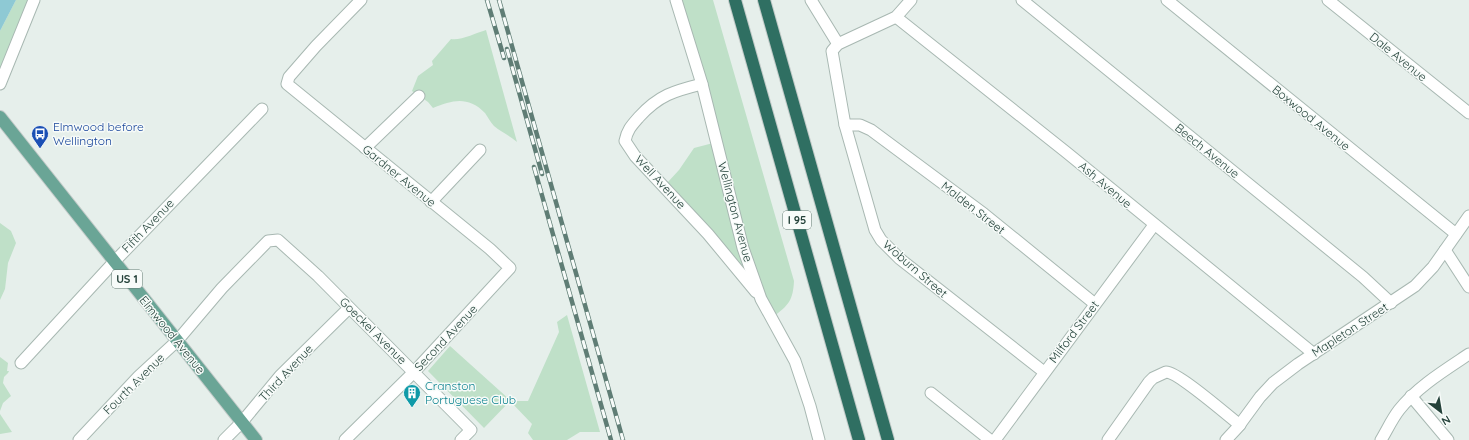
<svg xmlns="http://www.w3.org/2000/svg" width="1469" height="440" font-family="Quicksand,sans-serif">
<rect width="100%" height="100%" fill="#e6efeb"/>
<!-- green -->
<g fill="#bfe0c8">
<path d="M16,0H35L0,84V31Z"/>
<path d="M675,0H713L794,281C793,300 789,305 773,317L667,183L679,170L694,148L717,142Z"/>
<path d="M486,30L517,142C509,135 501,132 494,126C490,122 488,117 485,113C468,96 453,100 433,108L428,102L412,91L418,76L433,65L432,61L451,39C460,41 476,33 486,30Z"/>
<path d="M0,223L11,231L16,243L8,263L5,289L0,300Z"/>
<path d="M567,315L600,432H580L567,440H533L528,433L532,424L510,401L484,428L428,371L450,346L511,401H528L559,332L557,322Z"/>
<path d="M0,357L8,363L7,371H9L8,373L4,377L3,383L11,396L3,403L0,411Z"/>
<path d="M0,414L12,432L0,434Z"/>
</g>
<!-- water -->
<path fill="#8ec9d4" d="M0,0H16L0,31Z"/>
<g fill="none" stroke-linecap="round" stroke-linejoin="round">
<defs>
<g id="minor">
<path d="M676,0L702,84L743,248L761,299L795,361L810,406L819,440"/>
<path d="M811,0L838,44"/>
<path d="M911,0L896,17L838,44L832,51L845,125L875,230L881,240L900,259L1044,372"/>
<path d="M1022,0L1363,277L1391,303"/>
<path d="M1167,0L1456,234"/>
<path d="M1328,0L1469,113"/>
<path d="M896,17L1066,152L1314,354"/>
<path d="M0,84L34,0"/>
<path d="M702,84C674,91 659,95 639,117C632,125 627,130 625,141L635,156L708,234L756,292"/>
<path d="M845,125H860L871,130L984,214L1095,304"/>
<path d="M365,148L419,96"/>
<path d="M431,202L480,150"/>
<path d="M1445,250L1469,287"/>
<path d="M21,363L114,262L262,109"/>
<path d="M931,393L990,440"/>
<path d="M1411,396L1448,440"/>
<path d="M79,440L139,376L177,341L222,288L268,241L278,240L318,276L471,430L461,440"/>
<path d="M224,440L242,422L280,376L349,308"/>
<path d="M345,440L414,372L510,268L490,249L287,84L289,77L316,46L361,0"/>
<path d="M995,440L1154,225"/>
<path d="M1108,440L1149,382L1153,378L1166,372C1178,372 1227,415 1240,425"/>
<path d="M1226,440L1238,427L1260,397L1273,383L1298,364L1415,286L1433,267L1469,216"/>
<path d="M1381,440C1387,430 1392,419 1399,410C1417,387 1445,370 1469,354"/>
</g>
<path id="primary" d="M0,117L256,440"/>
<g id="motorway">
<path d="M735,0L859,440"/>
<path d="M764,0L888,440"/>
</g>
</defs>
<!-- minor casing -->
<use href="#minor" stroke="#a8b8b2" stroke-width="13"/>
<!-- primary casing -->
<use href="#primary" stroke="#c2cac8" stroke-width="14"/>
<!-- motorway casing -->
<use href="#motorway" stroke="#c2cac8" stroke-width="14"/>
<!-- minor -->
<use href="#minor" stroke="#fff" stroke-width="11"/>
<!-- primary -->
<use href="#primary" stroke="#6aa596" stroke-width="12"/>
<!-- motorway -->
<use href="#motorway" stroke="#2f6f62" stroke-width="12"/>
<defs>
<g id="rail">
<path d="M487,0L504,58"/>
<path d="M499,0L623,440"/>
<path d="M507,49L542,174"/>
<path d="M534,167L611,440"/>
</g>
</defs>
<!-- rail casing -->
<use href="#rail" stroke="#5f7d75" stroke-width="4.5"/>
<!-- rail -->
<use href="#rail" stroke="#f7fbf9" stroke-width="3" stroke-dasharray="9" stroke-linecap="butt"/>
</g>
<!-- icons -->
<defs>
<symbol id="bus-pin" viewBox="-11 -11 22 30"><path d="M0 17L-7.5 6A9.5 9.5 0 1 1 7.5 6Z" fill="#1a4fb4" stroke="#f7fbf9"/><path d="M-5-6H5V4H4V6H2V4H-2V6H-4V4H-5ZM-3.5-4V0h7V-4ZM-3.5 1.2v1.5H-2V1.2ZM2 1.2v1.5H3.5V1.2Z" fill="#fff"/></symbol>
<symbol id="building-pin" viewBox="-11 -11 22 30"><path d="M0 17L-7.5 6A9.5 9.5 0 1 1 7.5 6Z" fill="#0f9aa8" stroke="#f7fbf9"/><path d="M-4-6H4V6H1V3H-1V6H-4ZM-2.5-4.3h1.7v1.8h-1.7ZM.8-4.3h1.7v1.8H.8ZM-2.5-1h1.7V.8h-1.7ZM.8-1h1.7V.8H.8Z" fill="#fff"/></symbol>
</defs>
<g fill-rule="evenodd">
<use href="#bus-pin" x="30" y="124" width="20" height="27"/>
<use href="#building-pin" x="402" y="383" width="20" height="27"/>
</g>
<g text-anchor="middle" stroke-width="3" stroke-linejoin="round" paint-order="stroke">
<!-- shield labels -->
<g fill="#f7fbf9" stroke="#637a73" stroke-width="1">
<rect x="783" y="211" width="28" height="18" rx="3"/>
<rect x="112" y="270" width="30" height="18" rx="3"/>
</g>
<g font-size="11" font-weight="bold" fill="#24423a">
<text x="797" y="224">I 95</text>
<text x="127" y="283">US 1</text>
</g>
<!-- street labels -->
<g font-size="12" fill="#24423a" stroke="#f7fbf9">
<text transform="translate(1398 57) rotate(39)" y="4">Dale Avenue</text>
<text transform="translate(1311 118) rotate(39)" y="4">Boxwood Avenue</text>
<text transform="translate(1207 151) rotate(39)" y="4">Beech Avenue</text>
<text transform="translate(399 176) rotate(39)" y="4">Gardner Avenue</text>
<text transform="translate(660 182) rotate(47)" y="4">Well Avenue</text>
<text transform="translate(1105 185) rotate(40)" y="4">Ash Avenue</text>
<text transform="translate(973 208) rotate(38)" y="4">Malden Street</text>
<text transform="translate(735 212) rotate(75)" y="4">Wellington Avenue</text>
<text transform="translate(148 226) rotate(-46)" y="4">Fifth Avenue</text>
<text transform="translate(915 269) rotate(41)" y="4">Woburn Street</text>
<text transform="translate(1350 330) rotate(-33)" y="4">Mapleton Street</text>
<text transform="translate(373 331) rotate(45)" y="4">Goeckel Avenue</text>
<text transform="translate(1074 332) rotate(-53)" y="4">Milford Street</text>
<text transform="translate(172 335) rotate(51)" y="4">Elmwood Avenue</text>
<text transform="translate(446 338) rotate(-47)" y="4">Second Avenue</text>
<text transform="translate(286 373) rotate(-47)" y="4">Third Avenue</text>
<text transform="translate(134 384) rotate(-45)" y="4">Fourth Avenue</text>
</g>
<!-- transit labels -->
<g font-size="12" fill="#164399" stroke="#f7fbf9" text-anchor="start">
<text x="53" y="131">Elmwood before<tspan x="53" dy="14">Wellington</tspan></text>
</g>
<!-- culture labels -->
<g font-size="12" fill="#0d838f" stroke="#f7fbf9" text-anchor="start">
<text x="425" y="390">Cranston<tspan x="425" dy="14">Portuguese Club</tspan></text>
</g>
</g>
<!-- north arrow -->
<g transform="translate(1441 412) rotate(149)" stroke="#f7fbf9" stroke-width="3" paint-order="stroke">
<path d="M0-3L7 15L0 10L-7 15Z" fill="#24423a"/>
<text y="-6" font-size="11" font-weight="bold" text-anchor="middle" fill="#24423a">N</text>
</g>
</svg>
